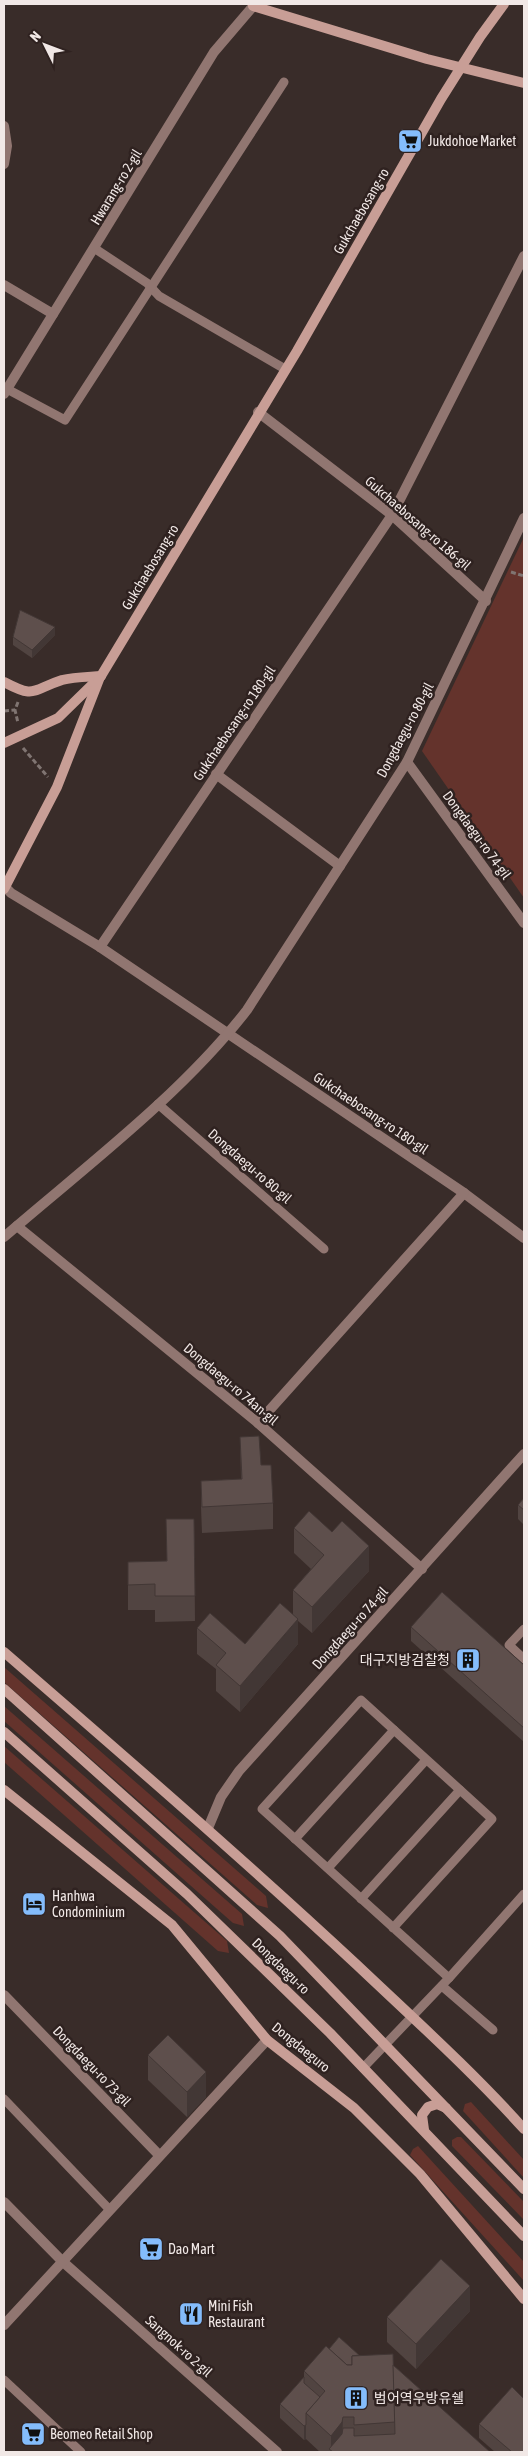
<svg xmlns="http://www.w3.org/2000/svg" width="528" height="2456" font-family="'Asap Condensed','Noto Sans KR',sans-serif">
<rect width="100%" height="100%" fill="#392c29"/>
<!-- green -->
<g fill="#64332c">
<path d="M524,537V898L422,751Z"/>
<path d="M4,1667L266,1896L268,1908L257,1905L4,1682Z"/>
<path d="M4,1706L242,1914L244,1926L233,1923L4,1721Z"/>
<path d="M4,1746L227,1941L229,1953L218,1951L4,1762Z"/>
<path d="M471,2102L524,2160V2178L463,2111L465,2104Z"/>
<path d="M457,2137H461L524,2202V2220L452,2146V2140Z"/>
<path d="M418,2146L524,2262V2281L410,2155L413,2149Z"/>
</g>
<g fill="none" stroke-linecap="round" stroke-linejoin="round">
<!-- path -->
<g stroke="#807572" stroke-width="3" stroke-dasharray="5 2.5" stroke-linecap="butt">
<path d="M511,572L524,576"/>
<path d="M18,702L15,710L18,723"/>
<path d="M4,711L15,710"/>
<path d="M23,748L48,777"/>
</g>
<!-- lane -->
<g stroke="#917671" stroke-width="9">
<path d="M94,248L147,283L159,296L285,369"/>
<path d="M7,389L65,420L284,82"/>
<path d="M158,1104L324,1249"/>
<path d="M524,1629L509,1645L524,1659"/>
<path d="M295,1839L394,1730"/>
<path d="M328,1868L426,1760"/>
<path d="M361,1899L460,1790"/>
<path d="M393,1928L492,1819L361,1700L262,1809C324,1865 387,1922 449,1978"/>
<path d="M442,1986L493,2030"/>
<path d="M363,2068L449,1978L524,1894"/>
<path d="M4,2099L109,2209"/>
<path d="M4,2380L81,2452"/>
</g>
<!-- street -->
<g stroke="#917671" stroke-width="10">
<path d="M4,126L7,146L4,164"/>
<path d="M4,285L53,314"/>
<path d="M4,394L214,52L255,4"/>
<path d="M258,412L392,515L486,601"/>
<path d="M407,762L524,923"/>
<path d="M216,774L340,866"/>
<path d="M6,888L11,893L100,947L464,1193L524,1238"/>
<path d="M100,947L392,515L524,256"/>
<path d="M17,1226L258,1423L422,1569"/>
<path d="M4,1237C85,1167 181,1095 247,1010L407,762L524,518"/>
<path d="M258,1423L464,1193"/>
<path d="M208,1828L221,1797L239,1771L524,1454"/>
<path d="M4,1995L159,2155"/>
<path d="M4,2202L62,2261L277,2452"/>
<path d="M4,2325L267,2040"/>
</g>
<!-- secondary -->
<g stroke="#c89e96" stroke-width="10">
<path d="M253,6L427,59L524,83"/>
<path d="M4,682C36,699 31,690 62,680C74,677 88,677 101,676"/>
<path d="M4,743L58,718L101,676L297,351L441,99L480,37L504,4"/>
<path d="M4,889L57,787L100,677"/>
<path d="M4,1652C123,1755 242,1858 357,1965C414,2019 472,2071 524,2129"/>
<path d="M4,1689L280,1936L524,2189"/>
<path d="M4,1732L187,1894L330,2033L524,2236"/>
<path d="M4,1790L172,1925L267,2040L354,2108L420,2174L524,2299"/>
<path d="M424,2130L422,2115L428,2107L437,2104L446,2108"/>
</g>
</g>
<!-- wall -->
<g fill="#514441">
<path d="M55,635L32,658L13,645V637Z"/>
<path d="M240,1437L261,1465L273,1503V1529L202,1533L201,1507V1481L241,1479Z"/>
<path d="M524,1498V1525L518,1519V1505Z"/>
<path d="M194,1519L195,1621L155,1622V1610H128V1562L166,1561Z"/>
<path d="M294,1528L332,1532L369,1571L312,1633L298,1621V1644L240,1712L216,1691V1669L197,1654V1628L245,1644L293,1614V1590L311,1569L294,1553Z"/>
<path d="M411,1627L524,1665V1742L411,1641Z"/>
<path d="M148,2055L206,2097L187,2117L148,2080Z"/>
<path d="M470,2311L416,2369L387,2342V2317Z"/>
<path d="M329,2349L359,2355L393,2365L490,2452H320L306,2439L304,2440L280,2418V2404L304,2377V2371Z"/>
<path d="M479,2424L524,2452H495L479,2438Z"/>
</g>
<!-- shaded-wall -->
<g fill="#423735">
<path d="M55,627V635L32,658V650Z"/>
<path d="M369,1546V1571L312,1633V1607Z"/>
<path d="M298,1619V1644L240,1712V1686Z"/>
<path d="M206,2072V2097L187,2117V2092Z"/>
<path d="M470,2286V2311L416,2369V2344Z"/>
<path d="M343,2417L342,2448L331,2450V2436Z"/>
<path d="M306,2425V2439L304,2440V2426Z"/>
</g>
<!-- building -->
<g fill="#5e4f4c" stroke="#423735">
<path d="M20,610L55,627L32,650L13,637Z"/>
<path d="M259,1436L261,1465H271L273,1503L202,1507L201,1481L242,1479L240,1437Z"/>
<path d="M524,1498V1510L518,1505Z"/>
<path d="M309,1511L332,1532L342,1521L369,1546L312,1607L293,1590L324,1555L294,1528Z"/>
<path d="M166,1519H194L195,1596H155V1584L128,1585V1562L167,1561Z"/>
<path d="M442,1592L524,1665V1728L411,1627Z"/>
<path d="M280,1603L298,1619L240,1686L216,1665L226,1653L197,1628L210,1613L245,1644Z"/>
<path d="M168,2035L206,2072L187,2092L148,2055Z"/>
<path d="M441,2259L470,2286L416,2344L387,2317Z"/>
<path d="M339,2337L359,2355L352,2356V2365H347L329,2349Z"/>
<path d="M326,2346L347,2365H352V2356L393,2354L395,2422L354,2425V2417H343L342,2422L331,2436L306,2413L325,2391L304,2371Z"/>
<path d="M393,2365L490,2452H333L329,2449L342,2434L343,2428H354V2436L395,2434Z"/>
<path d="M304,2377V2383L320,2397L306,2413V2425L304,2426L280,2404Z"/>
<path d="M512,2387L524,2399V2452H512L479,2424Z"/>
</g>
<!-- icons -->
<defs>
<symbol id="supermarket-square" viewBox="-11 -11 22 22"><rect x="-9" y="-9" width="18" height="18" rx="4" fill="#84bcfb" stroke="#2f2220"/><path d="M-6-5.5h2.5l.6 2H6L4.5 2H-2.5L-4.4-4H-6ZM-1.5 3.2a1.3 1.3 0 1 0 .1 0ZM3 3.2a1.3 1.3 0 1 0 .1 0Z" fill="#111"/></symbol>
<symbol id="building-square" viewBox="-11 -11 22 22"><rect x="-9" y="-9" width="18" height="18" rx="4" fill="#84bcfb" stroke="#2f2220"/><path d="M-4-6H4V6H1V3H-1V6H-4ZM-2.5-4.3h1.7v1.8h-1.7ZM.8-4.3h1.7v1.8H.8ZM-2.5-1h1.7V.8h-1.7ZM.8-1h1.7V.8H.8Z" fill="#111"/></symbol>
<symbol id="hotel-square" viewBox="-11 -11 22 22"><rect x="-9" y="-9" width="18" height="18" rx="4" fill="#84bcfb" stroke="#2f2220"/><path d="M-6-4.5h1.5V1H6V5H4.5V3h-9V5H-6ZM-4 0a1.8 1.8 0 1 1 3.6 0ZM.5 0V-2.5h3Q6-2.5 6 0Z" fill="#111"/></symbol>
<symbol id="restaurant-square" viewBox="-11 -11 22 22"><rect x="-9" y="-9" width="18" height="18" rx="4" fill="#84bcfb" stroke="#2f2220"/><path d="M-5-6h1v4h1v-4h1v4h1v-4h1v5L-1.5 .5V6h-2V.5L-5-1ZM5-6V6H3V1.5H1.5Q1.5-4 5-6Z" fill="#111"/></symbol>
</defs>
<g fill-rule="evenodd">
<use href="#supermarket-square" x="396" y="127" width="28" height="28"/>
<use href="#building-square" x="454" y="1646" width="28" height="28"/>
<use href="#hotel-square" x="20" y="1890" width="28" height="28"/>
<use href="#supermarket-square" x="137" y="2235" width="28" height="28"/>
<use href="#restaurant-square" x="177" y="2300" width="28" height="28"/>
<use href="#building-square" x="342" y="2384" width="28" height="28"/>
<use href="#supermarket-square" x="19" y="2420" width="28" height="28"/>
</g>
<g text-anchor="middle" stroke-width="5" stroke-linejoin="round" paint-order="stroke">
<!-- poi labels -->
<g font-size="14" fill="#f1e8e6" stroke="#2f2220" text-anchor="start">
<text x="428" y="146">Jukdohoe Market</text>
<text x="450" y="1665" text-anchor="end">대구지방검찰청</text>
<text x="52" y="1901">Hanhwa<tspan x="52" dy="16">Condominium</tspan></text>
<text x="168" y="2254">Dao Mart</text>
<text x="208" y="2311">Mini Fish<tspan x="208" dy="16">Restaurant</tspan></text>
<text x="374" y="2403">범어역우방유쉘</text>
<text x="50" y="2439">Beomeo Retail Shop</text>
</g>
<!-- street labels -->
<g font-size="14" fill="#f1e8e6" stroke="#2f2220">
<text transform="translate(116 187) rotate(-59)" y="5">Hwarang-ro 2-gil</text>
<text transform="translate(361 211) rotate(-60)" y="5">Gukchaebosang-ro</text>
<text transform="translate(418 523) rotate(41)" y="5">Gukchaebosang-ro 186-gil</text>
<text transform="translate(150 567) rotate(-59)" y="5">Gukchaebosang-ro</text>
<text transform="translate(234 723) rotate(-56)" y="5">Gukchaebosang-ro 180-gil</text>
<text transform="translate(405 730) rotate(-62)" y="5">Dongdaegu-ro 80-gil</text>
<text transform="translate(477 835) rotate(54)" y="5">Dongdaegu-ro 74-gil</text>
<text transform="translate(371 1113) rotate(34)" y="5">Gukchaebosang-ro 180-gil</text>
<text transform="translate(250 1166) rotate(41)" y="5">Dongdaegu-ro 80-gil</text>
<text transform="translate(231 1384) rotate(40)" y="5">Dongdaegu-ro 74an-gil</text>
<text transform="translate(350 1628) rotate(-48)" y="5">Dongdaegu-ro 74-gil</text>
<text transform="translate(281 1966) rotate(44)" y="5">Dongdaegu-ro</text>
<text transform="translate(301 2047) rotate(39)" y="5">Dongdaeguro</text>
<text transform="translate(92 2066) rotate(46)" y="5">Dongdaegu-ro 73-gil</text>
<text transform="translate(179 2346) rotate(42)" y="5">Sangnok-ro 2-gil</text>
</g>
</g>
<!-- border -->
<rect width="528" height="2456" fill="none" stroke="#f1e8e6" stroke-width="10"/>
<!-- north arrow -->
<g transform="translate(45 45) rotate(312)" stroke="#2f2220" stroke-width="4" paint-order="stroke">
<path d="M0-4L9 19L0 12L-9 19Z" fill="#f1e8e6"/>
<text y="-8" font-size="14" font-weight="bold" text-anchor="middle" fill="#f1e8e6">N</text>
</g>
</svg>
